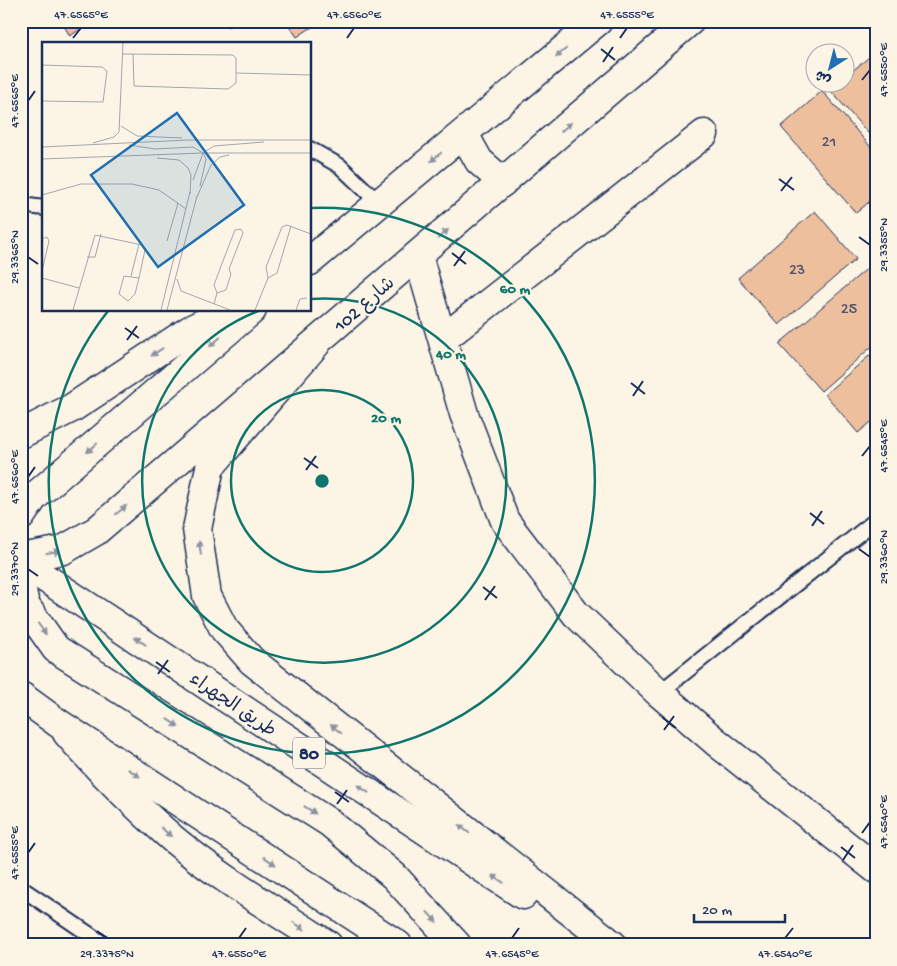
<svg xmlns="http://www.w3.org/2000/svg" width="897" height="966" font-family="'Gochi Hand','Playpen Sans Arabic',sans-serif">
<rect width="100%" height="100%" fill="#fcf5e5"/>
<filter id="ink" filterUnits="userSpaceOnUse"><feTurbulence type="fractalNoise" baseFrequency=".02" numOctaves="2"/><feDisplacementMap in="SourceGraphic" scale="10" xChannelSelector="R" yChannelSelector="G"/><feConvolveMatrix kernelMatrix="1 2 1 2 8 2 1 2 1" color-interpolation-filters="sRGB"/></filter>
<g filter="url(#ink)">
<!-- building -->
<g fill="#edbf9d" stroke="#1b2f5e">
<path d="M61,21H93L70,36Z"/>
<path d="M224,21H236L228,27Z"/>
<path d="M286,21H321L297,37Z"/>
<path d="M871,21H876V38L865,26Z"/>
<path d="M875,52L876,53V142L830,90L839,82H844V78Z"/>
<path d="M822,91L876,153V196L856,213L781,127Z"/>
<path d="M815,211L856,259L779,325L738,278Z"/>
<path d="M871,265L876,270V343L821,391L779,344Z"/>
<path d="M876,350V418L858,433L825,394Z"/>
</g>
<g fill="none" stroke-linecap="round" stroke-linejoin="round">
<defs>
<g id="service">
<path d="M310,149L340,166L380,204"/>
<path d="M21,205L44,208"/>
<path d="M659,693L876,520"/>
<path d="M21,888L105,945"/>
</g>
<g id="minor">
<path d="M418,256L464,414L505,521L576,614L659,693L716,742L876,869"/>
<path d="M443,339L704,134"/>
<path d="M67,733C100,771 135,806 173,839C221,879 276,911 328,945"/>
</g>
<g id="tertiary">
<path d="M464,134L479,161L503,182"/>
<path d="M310,261L598,21"/>
<path d="M21,516L34,497L252,310"/>
<path d="M21,558L63,550L96,531L690,21"/>
</g>
<g id="trunk">
<path d="M316,344L210,467L197,529L207,596L224,629L252,661L613,945"/>
<path d="M21,434L72,408L190,330L229,310"/>
<path d="M21,562L523,895"/>
<path d="M21,586L25,605L56,649L330,823L394,876L457,945"/>
<path d="M21,696L58,723L398,945"/>
</g>
</defs>
<!-- service casing -->
<use href="#service" stroke="#1b2f5e" stroke-width="18"/>
<!-- minor casing -->
<use href="#minor" stroke="#1b2f5e" stroke-width="31"/>
<!-- tertiary casing -->
<use href="#tertiary" stroke="#1b2f5e" stroke-width="31"/>
<!-- trunk casing -->
<use href="#trunk" stroke="#1b2f5e" stroke-width="31"/>
<!-- service -->
<use href="#service" stroke="#fcf5e5" stroke-width="14"/>
<!-- minor -->
<use href="#minor" stroke="#fcf5e5" stroke-width="28"/>
<!-- tertiary -->
<use href="#tertiary" stroke="#fcf5e5" stroke-width="28"/>
<!-- trunk -->
<use href="#trunk" stroke="#fcf5e5" stroke-width="28"/>
</g>
<!-- one-way arrows -->
<defs><path id="oneway-solid" d="M-6-.8H1V-3.2L6.5 0L1 3.2V.8H-6Z" transform="scale(1.25)"/></defs>
<g fill="#8c92a2">
<use href="#oneway-solid" transform="translate(561 53) rotate(140)"/>
<use href="#oneway-solid" transform="translate(566 127) rotate(-41)"/>
<use href="#oneway-solid" transform="translate(436 157) rotate(140)"/>
<use href="#oneway-solid" transform="translate(443 234) rotate(-41)"/>
<use href="#oneway-solid" transform="translate(215 342) rotate(139)"/>
<use href="#oneway-solid" transform="translate(157 352) rotate(146)"/>
<use href="#oneway-solid" transform="translate(92 448) rotate(139)"/>
<use href="#oneway-solid" transform="translate(121 510) rotate(-40)"/>
<use href="#oneway-solid" transform="translate(200 548) rotate(-98)"/>
<use href="#oneway-solid" transform="translate(53 552) rotate(-10)"/>
<use href="#oneway-solid" transform="translate(42 629) rotate(54)"/>
<use href="#oneway-solid" transform="translate(140 641) rotate(-146)"/>
<use href="#oneway-solid" transform="translate(173 723) rotate(33)"/>
<use href="#oneway-solid" transform="translate(336 729) rotate(-141)"/>
<use href="#oneway-solid" transform="translate(134 773) rotate(33)"/>
<use href="#oneway-solid" transform="translate(363 789) rotate(-146)"/>
<use href="#oneway-solid" transform="translate(310 810) rotate(33)"/>
<use href="#oneway-solid" transform="translate(464 829) rotate(-142)"/>
<use href="#oneway-solid" transform="translate(166 832) rotate(41)"/>
<use href="#oneway-solid" transform="translate(270 861) rotate(33)"/>
<use href="#oneway-solid" transform="translate(498 879) rotate(-146)"/>
<use href="#oneway-solid" transform="translate(432 917) rotate(47)"/>
<use href="#oneway-solid" transform="translate(299 926) rotate(33)"/>
</g>
</g>
<!-- ticks -->
<path fill="none" stroke="#1b2f5e" stroke-width="2" d="M73,38L81,28M347,38L354,28M620,38L627,28M601,49L615,60M603,62L613,47M862,80L870,70M28,101L35,91M779,179L794,190M781,191L792,177M859,237L870,245M452,253L466,264M28,257L38,264M454,266L465,251M125,328L139,338M127,340L137,326M631,383L645,394M633,396L643,381M862,456L870,446M304,458L318,468M306,470L316,456M28,477L35,467M810,513L824,524M812,526L822,511M859,549L870,557M28,569L38,576M483,587L497,598M485,600L495,586M156,662L170,672M158,674L168,660M662,717L676,728M664,730L674,716M335,792L349,802M337,804L347,790M862,833L870,822M841,847L855,858M28,853L35,843M843,860L853,845M97,931L107,938M239,938L246,928M512,938L519,928M785,938L793,928"/>
<!-- distance rings -->
<g fill="none" stroke="#0f766e" stroke-width="2.5">
<circle cx="322" cy="481" r="91"/>
<path d="M311 299A182 182 0 1 1 258 311"/>
<path d="M310 208A273 273 0 1 1 108 311"/>
</g>
<g text-anchor="middle" stroke-width="4.5" stroke-linejoin="round" paint-order="stroke">
<!-- number labels -->
<g font-size="16" fill="#50536e">
<text x="829" y="146">21</text>
<text x="797" y="274">23</text>
<text x="849" y="313">25</text>
</g>
<!-- shield labels -->
<rect fill="#fcf5e5" stroke="#5e6a86" stroke-width="1" x="293" y="737.5" width="32" height="31" rx="4"/>
<g font-size="18" font-weight="bold" fill="#1b2f5e">
<text x="309" y="759">80</text>
</g>
<!-- street labels -->
<g font-size="19" fill="#1b2f5e" stroke="#fcf5e5">
<text transform="translate(363 303) rotate(-41)" y="7">شارع 102</text>
<text transform="translate(234 703) rotate(34)" y="7">طريق الجهراء</text>
</g>
</g>
<!-- overview -->
<g transform="translate(42 42)">
<rect width="269" height="269" fill="#fcf5e5"/>
<path fill="none" stroke="#a2a6af" stroke-width="1" d="M80,12L191,13L194,16V41L186,47L92,44L91,12M0,23L60,25L65,29L61,60L0,59M194,31L269,33M79,84L95,94L140,96M51,101L72,95L77,90L81,1M87,103L113,107L151,105L161,111M0,105L146,98H269M161,111L172,104L222,100M115,116L137,118L146,126L149,133L148,152M0,117L161,111H269M151,138L161,111L164,117L158,144M0,153L39,142H90L117,148L144,167M155,155L169,123L178,115L187,113M0,197L5,195L7,199L0,229M125,199L136,161M45,215H53L59,192M82,234L97,236L93,252L86,259L77,252ZM89,234L97,202M0,236L37,246M226,236L235,231L249,184M135,237L139,249L188,268M172,262L175,251L172,243L179,224L193,188L199,187L201,191L187,227L189,232L184,248L175,251M31,268L53,193L100,203L103,208L97,236M119,268L148,150M125,268L155,154M213,268L226,236L224,225L240,185L245,183L269,192M254,268L258,257L265,256"/>
<path fill="#1f6fb2" fill-opacity="0.15" stroke="#1f6fb2" stroke-width="2.5" d="M135,71L202,163L116,225L49,133Z"/>
<rect width="269" height="269" fill="none" stroke="#1b2f5e" stroke-width="2.5"/>
</g>
<circle cx="322" cy="481" r="8" fill="#0f766e" stroke="#fcf5e5" stroke-width="2.5"/>
<g font-size="15" text-anchor="middle" font-weight="bold" fill="#0f766e" stroke="#fcf5e5" stroke-width="4.5" stroke-linejoin="round" paint-order="stroke">
<text x="515" y="293">60 m</text>
<text x="451" y="358">40 m</text>
<text x="386" y="422">20 m</text>
</g>
<!-- margin -->
<rect width="897" height="966" fill="none" stroke="#fcf5e5" stroke-width="55"/>
<!-- north arrow -->
<g transform="translate(830 68) rotate(216)"><circle r="24" fill="#fcf5e5" stroke="#a2a6af"/>
<path d="M0-4L9 19L0 12L-9 19Z" fill="#1f6fb2"/>
<text y="-8" font-size="14" font-weight="bold" text-anchor="middle" fill="#1b2f5e">ش</text>
</g>
<!-- scale -->
<path d="M694 914v8h91v-8" fill="none" stroke="#1b2f5e" stroke-width="2.5"/>
<text x="702" y="914" font-size="15" fill="#1b2f5e" stroke="#fcf5e5" stroke-width="4" paint-order="stroke">20 m</text>
<rect x="28" y="28" width="842" height="910" fill="none" stroke="#1b2f5e" stroke-width="2"/>
<g font-size="12" text-anchor="middle" fill="#1b2f5e">
<text x="81" y="18">47.6565°E</text>
<text x="354" y="18">47.6560°E</text>
<text x="627" y="18">47.6555°E</text>
<text transform="translate(883 70) rotate(-90)" y="4">47.6550°E</text>
<text transform="translate(14 101) rotate(-90)" y="4">47.6565°E</text>
<text transform="translate(883 245) rotate(-90)" y="4">29.3355°N</text>
<text transform="translate(14 257) rotate(-90)" y="4">29.3365°N</text>
<text transform="translate(883 446) rotate(-90)" y="4">47.6545°E</text>
<text transform="translate(14 477) rotate(-90)" y="4">47.6560°E</text>
<text transform="translate(883 557) rotate(-90)" y="4">29.3360°N</text>
<text transform="translate(14 569) rotate(-90)" y="4">29.3370°N</text>
<text transform="translate(883 822) rotate(-90)" y="4">47.6540°E</text>
<text transform="translate(14 853) rotate(-90)" y="4">47.6555°E</text>
<text x="107" y="957">29.3375°N</text>
<text x="239" y="957">47.6550°E</text>
<text x="512" y="957">47.6545°E</text>
<text x="785" y="957">47.6540°E</text>
</g>
</svg>
